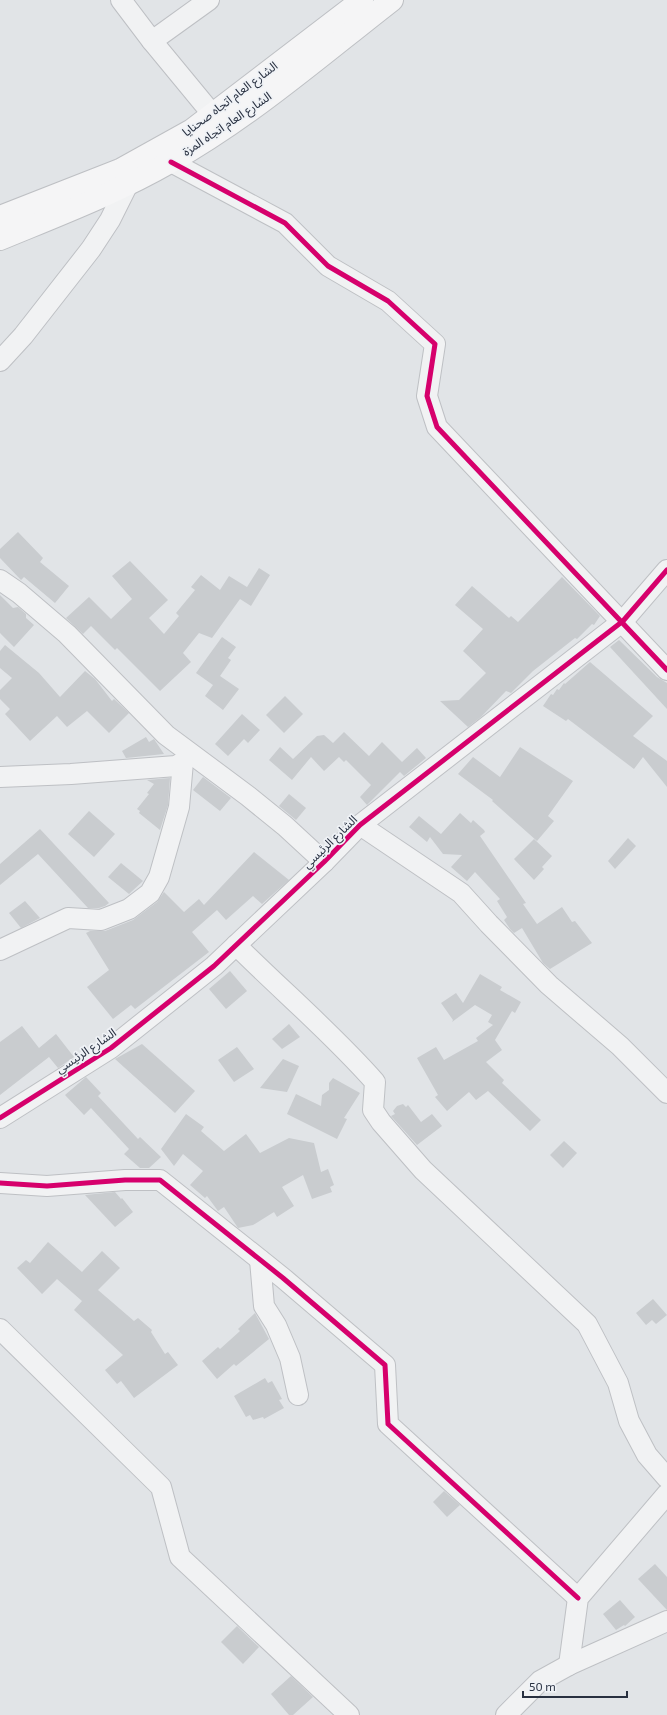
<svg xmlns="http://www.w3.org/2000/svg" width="667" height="1715" font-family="'Exo 2','Noto Sans Arabic',sans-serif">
<rect width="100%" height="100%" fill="#e1e4e7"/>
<!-- building -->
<g fill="#c9cccf">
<path d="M18,532L43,558L40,562L69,586L55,603L24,577L21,580L0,558V549Z"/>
<path d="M130,561L168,600L149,618L164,634L179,616L176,613L195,590L191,587L201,575L220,590L229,576L247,587L259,568L270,575L251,606L240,599L212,638L199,633L183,653L191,662L160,691L117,648L115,650L91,626L83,634L66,618L89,597L111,619L132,599L112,576Z"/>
<path d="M562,577L600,616L594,625L592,624L577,639L575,638L533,671L511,693L506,691L481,717L468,727L440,701L459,700L486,673L463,651L483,629L455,605L472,586L509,618L511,616L518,622Z"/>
<path d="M0,595L13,608L18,607L26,614V618L34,625L14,647L0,633Z"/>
<path d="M222,637L236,647L228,658L231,660L220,676L239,689L223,710L205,696L213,685L196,673Z"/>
<path d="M619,640L657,677L667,683V709L610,647Z"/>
<path d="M5,645L39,673L60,697L85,671L95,679L112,701L114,699L129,713L109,733L87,711L67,727L57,716L30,741L5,714L10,709L0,699V690L12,678L0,668V651Z"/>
<path d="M590,662L653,716L633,736L667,761V787L643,757L634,769L568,719L566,721L543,706L551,694L553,695L557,689L559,690L564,683L565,684Z"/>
<path d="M285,696L303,714L284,733L266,715Z"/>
<path d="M242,714L260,730L248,743L244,739L228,756L215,744Z"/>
<path d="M344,732L369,756L382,742L402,762L417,748L426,758L404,776L400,772L367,805L360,797L371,785L346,760L344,762L339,757L324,771L311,757L292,780L269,760L280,747L293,759L317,736L324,735L333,743Z"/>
<path d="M146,737L149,742L154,739L164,754L126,758L122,751Z"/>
<path d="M520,747L573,781L548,816L554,821L537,841L492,801L493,800L458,774L473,757L500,777Z"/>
<path d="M203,777L231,798L220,811L193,790Z"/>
<path d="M170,778L168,805L160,830L139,813L140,811L137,809L149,794L147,793L154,784L147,780Z"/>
<path d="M289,794L306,808L296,820L279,806Z"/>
<path d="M89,811L115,834L94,857L68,834Z"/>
<path d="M460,813L471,823L473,820L484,830L485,832L480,836L526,903L523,904L537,924L562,907L572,922L575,921L592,943L550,969L543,963L522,928L514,933L510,929L504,920L507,917L497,901L500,899L475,872L467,881L451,867L462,855L443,854L430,837L427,842L409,827L419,816L441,834Z"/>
<path d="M40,829L109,903L105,906L99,908H88L38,854L0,885V864Z"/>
<path d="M628,838L636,846L615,869L608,861Z"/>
<path d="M534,839L552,856L542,867L544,869L534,880L514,859Z"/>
<path d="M254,852L289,880L262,904L253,896L226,920L217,910L192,932L209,952L135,1009L131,1005L113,1019L87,987L109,970L86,933L90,931H105L133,920L157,902L164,892L184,912L199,899L204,905Z"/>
<path d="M121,863L143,881L129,894L108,877Z"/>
<path d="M25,901L40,918L21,928L9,913Z"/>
<path d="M230,971L247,991L226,1009L209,989Z"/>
<path d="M480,974L502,987L500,990L521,1002L515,1013L512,1011L495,1040L502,1050L486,1062L504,1080L502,1083L541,1120L530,1131L488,1091L476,1100L469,1092L447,1111L435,1097L438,1095L417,1058L436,1047L444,1060L478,1041L476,1038L493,1025L488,1022L492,1015L475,1005L452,1022L453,1020L441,1003L456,993L463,1003Z"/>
<path d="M289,1024L300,1037L282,1049L272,1039Z"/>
<path d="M22,1026L39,1048L56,1034L74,1057L58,1068L49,1057L0,1095V1042Z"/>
<path d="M142,1044L195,1091L175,1113L115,1059Z"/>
<path d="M237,1047L254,1069L234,1082L218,1060Z"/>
<path d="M283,1059L299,1066L287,1092L260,1088Z"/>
<path d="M86,1077L101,1093L98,1096L138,1139L140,1137L161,1157L149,1168H140L124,1154L129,1149L91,1108L84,1115L65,1095Z"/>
<path d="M333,1078L360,1093L344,1118L347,1119L337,1139L287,1114L296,1094L321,1106L322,1095L329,1090V1083Z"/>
<path d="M403,1104L406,1107L408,1105L421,1122L432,1114L442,1126L417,1145L391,1116L395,1114L393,1111L397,1106Z"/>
<path d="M186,1114L204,1127L201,1131L224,1151L246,1134L260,1153L289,1138L314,1143L321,1172L328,1169L334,1185L330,1187L332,1192L312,1199L303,1175L282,1187L294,1206L277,1217L274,1212L253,1225L238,1228L224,1207L218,1211L207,1196L205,1198L190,1185L203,1171L183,1154L174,1166L161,1149Z"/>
<path d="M564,1141L577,1153L563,1168L550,1155Z"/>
<path d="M115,1192L121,1199L122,1198L133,1212L115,1227L85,1195Z"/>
<path d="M48,1242L82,1272L102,1251L120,1268L98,1290L134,1321L138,1318L152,1330L151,1332L165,1354L168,1352L178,1365L134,1398L121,1381L117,1384L105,1370L123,1355L74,1310L82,1301L57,1279L42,1294L17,1268L26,1260L30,1263Z"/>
<path d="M653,1299L667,1315L656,1324L652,1320L646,1325L636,1313Z"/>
<path d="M255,1313L269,1339L236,1366L234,1364L217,1379L202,1361L218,1347L220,1349L240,1331L238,1329Z"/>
<path d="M265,1378L268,1383L272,1381L282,1399L279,1400L284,1408L264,1419L263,1417L253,1420L250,1415L246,1417L234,1396Z"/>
<path d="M444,1491L460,1505L447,1517L433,1502Z"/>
<path d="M655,1564L667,1577V1610L638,1579Z"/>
<path d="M620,1600L635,1617L625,1626L624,1625L616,1630L603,1614Z"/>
<path d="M237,1626L259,1647L243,1664L221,1642Z"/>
<path d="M291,1676L313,1697L293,1715H289L271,1694Z"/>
</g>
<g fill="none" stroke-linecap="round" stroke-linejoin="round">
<defs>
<g id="minor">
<path d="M121,0L152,41L213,115"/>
<path d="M152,41L209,0"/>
<path d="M171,162L285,223L328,266L388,301L435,344L427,396L437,427L667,670"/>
<path d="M0,361L23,336L91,249L110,220L128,184"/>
<path d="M0,580L19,593L67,634L166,735L248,796L285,826L324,862"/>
<path d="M0,777L71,774L176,766L183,762L190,754"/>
<path d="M360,825L461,893L489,924L549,985L620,1046L667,1093"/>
<path d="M236,945C282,991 332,1033 375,1082L373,1110L381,1122L423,1170L587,1324L618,1383L629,1421L647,1455L667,1478"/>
<path d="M0,950L68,918L101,920L129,909L150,893L159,877L179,807L183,762"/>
<path d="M0,1118L111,1048L214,966L324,862L360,825L623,621L667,570"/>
<path d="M0,1183L47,1186L125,1180H160L283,1278L385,1365L388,1424L578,1598"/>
<path d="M260,1260L264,1306L276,1325L290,1358L298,1395"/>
<path d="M0,1329L161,1487L180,1557L349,1715"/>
<path d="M569,1665L578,1598L667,1494"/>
<path d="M506,1715L540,1681L569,1665L667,1621"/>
</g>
<g id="major">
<path d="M0,217L120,170L192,130L362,0"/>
<path d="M0,239C58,215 116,193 170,162C250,117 320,56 392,0"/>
</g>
</defs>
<!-- minor casing -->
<use href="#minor" stroke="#bec0c4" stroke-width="22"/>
<!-- major casing -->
<use href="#major" stroke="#bec0c4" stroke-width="24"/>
<!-- minor -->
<use href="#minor" stroke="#f1f2f3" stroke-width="20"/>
<!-- major -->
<use href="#major" stroke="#f5f5f6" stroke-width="22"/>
<defs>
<g id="cycleway">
<path d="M171,162L285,223L328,266L388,301L435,344L427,396L437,427L667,670"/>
<path d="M0,1118L111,1048L214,966L324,862L360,825L623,621L667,570"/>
<path d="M0,1183L47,1186L125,1180H160L283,1278L385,1365L388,1424L578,1598"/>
</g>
</defs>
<!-- cycleway casing -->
<use href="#cycleway" stroke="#eff2f6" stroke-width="8"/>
<!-- cycleway -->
<use href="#cycleway" stroke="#d6006c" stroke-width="5"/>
</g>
<g text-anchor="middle" stroke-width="3.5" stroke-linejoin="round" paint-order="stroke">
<!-- street labels -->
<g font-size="12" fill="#283040" stroke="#eff2f6">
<text transform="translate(230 99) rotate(-37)" y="4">الشارع العام اتجاه صحنايا</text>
<text transform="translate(227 124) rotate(-34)" y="4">الشارع العام اتجاه المزة</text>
<text transform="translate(330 842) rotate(-44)" y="4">الشارع الرئيسي</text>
<text transform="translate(86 1051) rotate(-34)" y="4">الشارع الرئيسي</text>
</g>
</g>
<!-- scale -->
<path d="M523 1691v6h104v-6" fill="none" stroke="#283040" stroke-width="2"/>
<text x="529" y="1691" font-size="12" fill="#283040" stroke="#eff2f6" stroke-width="3" paint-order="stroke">50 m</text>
</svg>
